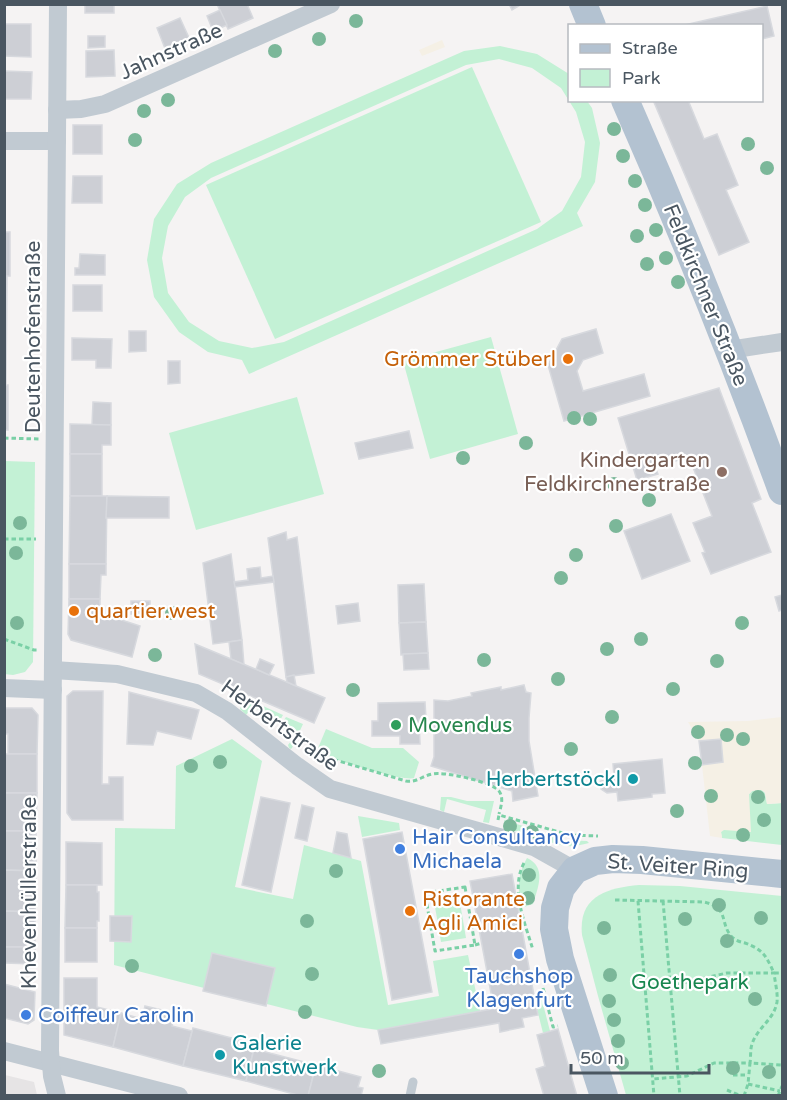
<svg xmlns="http://www.w3.org/2000/svg" width="787" height="1100" font-family="'Varela Round',sans-serif">
<rect width="100%" height="100%" fill="#f5f3f3"/>
<!-- education -->
<path fill="#e6e4e5" d="M5,1075L34,1082L37,1095H5Z"/>
<!-- green -->
<g fill="#c3f1d5" fill-rule="evenodd">
<path d="M500,46L537,54L569,74L570,100L587,101L592,108L600,143L595,182L577,213L583,226L249,374L242,360L208,352L179,332L154,297L147,260L154,219L177,184L211,163L464,51ZM499,59L532,68L561,88L576,112L585,142L581,177L562,211L537,229L284,342L252,348L219,341L189,322L168,293L162,258L168,226L185,197L211,178L466,65Z"/>
<path d="M472,67L541,222L275,339L206,185Z"/>
<path d="M491,337L518,434L430,459L403,361Z"/>
<path d="M297,397L324,494L196,530L169,433Z"/>
<path d="M5,461L35,462L33,662L25,672L13,675L4,674Z"/>
<path d="M245,698L283,715L278,724L253,706L246,715L240,709Z"/>
<path d="M286,717L303,724L292,748L291,749L289,748L288,745L295,736L280,726Z"/>
<path d="M326,729L372,748H403L419,762L414,778C401,782 333,758 316,753Z"/>
<path d="M232,739L262,761L235,887L293,899L304,845L361,861L388,1005L439,996L433,961L468,955L480,1011L378,1030L357,1027L114,965L115,828L175,829L176,766Z"/>
<path d="M756,789L762,790L765,793L767,804L782,803V845L722,838L721,832L749,794L752,791Z"/>
<path d="M441,797H451L467,801H494L489,823L483,822L486,810L447,799L444,812L440,810Z"/>
<path d="M358,816L399,823L400,830L362,837Z"/>
<path d="M504,820L539,831L535,837L505,828Z"/>
<path d="M551,836L565,840L587,841L589,843C571,848 563,847 545,840Z"/>
<path d="M527,858C547,867 538,888 533,904L521,908C518,888 517,876 527,858Z"/>
<path d="M639,885L680,886L782,896V1095H626L598,996L582,935C578,896 607,888 639,885Z"/>
<path d="M459,897L466,938L441,942L434,901Z"/>
<path d="M542,1000L550,1031L543,1033L535,1001Z"/>
</g>
<!-- sand -->
<g fill="#f5f0e5">
<path d="M442,40L445,47L422,56L419,50Z"/>
<path d="M782,717V803L767,804L765,792L761,790L752,791L749,794L751,832L724,830L721,832L722,838L710,836L702,765L723,762L721,739L699,741L688,722L748,721Z"/>
</g>
<!-- building -->
<g fill="#cdcfd5" stroke="#d7d9de" stroke-width="1.5">
<rect x="85" y="4" width="29" height="9"/>
<path d="M217,4H247L253,18L228,29Z"/>
<path d="M509,4H522L512,10Z"/>
<path d="M767,6L774,36L762,39V26H680Z"/>
<path d="M220,10L227,25L213,31L207,16Z"/>
<path d="M180,18L190,40L166,51L157,28Z"/>
<path d="M4,24H31V57L4,56Z"/>
<path d="M88,36H105V47L88,48Z"/>
<path d="M114,50L115,76L86,77V51Z"/>
<path d="M4,71L32,72L31,99H4Z"/>
<path d="M653,100H688L704,139L717,134L738,185L726,190L749,242L719,255Z"/>
<rect x="73" y="125" width="29" height="29"/>
<path d="M73,176H102V203H72Z"/>
<path d="M4,232H10V276H7L6,385H8V430H4Z"/>
<path d="M80,254L105,255V275H75V268H79Z"/>
<rect x="73" y="285" width="29" height="26"/>
<path d="M596,329L603,353L583,360L577,371L583,391L644,374L650,396L564,421L548,365L562,339Z"/>
<path d="M129,331H146V351L129,352Z"/>
<path d="M72,338L112,339L111,368H96V360H72Z"/>
<path d="M168,361H180V383L168,384Z"/>
<path d="M719,388L761,499L752,503L771,552L711,574L702,553L705,552L693,523L712,516L689,457L655,467L658,474L637,480L618,418Z"/>
<path d="M93,402L111,403V425H92Z"/>
<path d="M70,424L111,425V445H102V454H70Z"/>
<path d="M409,431L413,448L359,459L355,443Z"/>
<rect x="70" y="454" width="32" height="42"/>
<path d="M70,496H107L106,564H69Z"/>
<path d="M107,496L169,497V518H106Z"/>
<path d="M671,514L690,561L642,579L624,531Z"/>
<path d="M286,532L287,540L297,537L314,673L286,677L268,538Z"/>
<path d="M231,554L242,640L213,644L203,563Z"/>
<path d="M69,564H106V575H101L100,599H69Z"/>
<path d="M260,567L261,578L273,576L274,582L235,587L234,582L248,580L247,569Z"/>
<path d="M424,584L426,622L399,623L398,585Z"/>
<path d="M782,595V610L779,611L775,597Z"/>
<path d="M69,599H100V613L140,626L132,657L71,640L68,634Z"/>
<rect x="131" y="601" width="19" height="13"/>
<path d="M358,603L360,621L338,624L336,606Z"/>
<path d="M426,622L428,653L401,655L399,623Z"/>
<path d="M242,640L244,665L231,659L229,642Z"/>
<path d="M195,644L325,698L314,723L199,674Z"/>
<path d="M428,653L429,669L404,670L403,654Z"/>
<path d="M260,659L274,665L269,675L256,669Z"/>
<path d="M294,675L296,686L287,682L286,677Z"/>
<path d="M524,685L526,692L531,693L529,718V741L538,796L513,801L512,791L431,766L434,757V700L448,701L472,696L471,693L501,687V690Z"/>
<path d="M73,691H103L102,784H109V777H123V820H72L67,813V696Z"/>
<path d="M129,692L199,710L191,739L157,731L153,745L127,744Z"/>
<path d="M425,702L426,719H419L420,744H400V736H372V721H378V703Z"/>
<path d="M4,708H32L38,715L37,754H8V734H4Z"/>
<path d="M721,739L723,762L702,765L699,741Z"/>
<rect x="4" y="754" width="33" height="39"/>
<path d="M662,759L665,793L652,794V797L618,801L617,792L607,793L601,789L600,782L605,777L614,776L613,764Z"/>
<path d="M4,793H37L36,831H5Z"/>
<path d="M261,797L290,803L271,892L242,885Z"/>
<path d="M302,805L314,808L307,841L295,838Z"/>
<path d="M5,831H36V871L4,870Z"/>
<path d="M337,832L347,834L351,858L333,853Z"/>
<path d="M402,832L432,992L392,1000L363,839Z"/>
<path d="M66,842L102,843V885H66Z"/>
<path d="M4,870L36,871L35,912L4,911Z"/>
<path d="M512,874L535,1001L494,1009L470,881Z"/>
<path d="M66,885H97V892H99V921H97V928H65Z"/>
<path d="M4,911L35,912V947H4Z"/>
<path d="M110,916H132L131,942L110,941Z"/>
<rect x="65" y="928" width="32" height="34"/>
<path d="M4,947H35V964L4,963Z"/>
<path d="M212,953L275,968L266,1006L203,991Z"/>
<path d="M64,978H97V1007L121,1013L113,1047L64,1035Z"/>
<path d="M4,984L35,992L34,1020L28,1024L4,1018Z"/>
<path d="M535,1001L538,1015L522,1018L524,1027L500,1032L499,1023L381,1044L378,1030Z"/>
<path d="M145,1006L175,1013L172,1026L192,1031L183,1066L113,1047L121,1013L142,1019Z"/>
<path d="M193,1028L255,1044L246,1081L183,1066Z"/>
<path d="M558,1029L574,1086L577,1096H544L536,1069L545,1066L537,1035Z"/>
<path d="M254,1049L316,1065L308,1096H301L246,1081Z"/>
<path d="M316,1065L361,1077L358,1087L363,1088L361,1096H308Z"/>
</g>
<g fill="none" stroke-linecap="round" stroke-linejoin="round">
<!-- path -->
<g stroke="#7ad0a6" stroke-width="3" stroke-dasharray="4.5 3" stroke-linecap="butt">
<path d="M4,438L39,439"/>
<path d="M4,539H36"/>
<path d="M4,639L34,650H37"/>
<path d="M312,753L406,781C416,783 422,776 432,774C444,771 492,782 499,791C504,798 501,806 499,814"/>
<path d="M498,820L499,815L570,835L598,836"/>
<path d="M524,863C510,889 525,923 533,950"/>
<path d="M465,887L475,945L435,951L425,893Z"/>
<path d="M615,900L704,902C730,908 719,923 732,937C736,941 741,942 745,943C764,950 766,956 774,973H782"/>
<path d="M638,901L654,1096"/>
<path d="M663,901L680,1096"/>
<path d="M475,945L482,943"/>
<path d="M543,988L553,1027L558,1026"/>
<path d="M645,988L670,986L727,973H774C775,982 778,993 777,1002C774,1020 757,1028 752,1044C750,1050 751,1057 750,1063H714L687,1076L653,1079"/>
<path d="M733,1075H748"/>
<path d="M748,1084L780,1091"/>
<path d="M727,1090L741,1096"/>
<path d="M744,1096L748,1084L750,1063L782,1065"/>
<path d="M778,1096L782,1086"/>
</g>
<!-- lane -->
<path stroke="#c1cad2" stroke-width="9" d="M410,1096L413,1082"/>
<!-- street -->
<g stroke="#c1cad2" stroke-width="18">
<path d="M57,110L81,109L105,104L331,4"/>
<path d="M4,141H57"/>
<path d="M729,350L782,342"/>
<path d="M53,670L117,674L196,693L227,711L297,766L330,789L534,847L575,870"/>
<path d="M4,688L53,690"/>
<path d="M4,1051L179,1096"/>
<path d="M57,1096L52,1076L50,1051L58,4"/>
</g>
<!-- primary -->
<g stroke="#b3c2d1" stroke-width="28">
<path d="M583,4L592,26"/>
<path d="M625,100C682,229 734,359 782,491"/>
<path d="M604,1096L560,959L554,929L555,908L561,888L575,870L595,861L613,859L642,860L782,874"/>
</g>
</g>
<!-- trees -->
<g fill="#7bb799">
<circle cx="356" cy="21" r="7"/>
<circle cx="319" cy="39" r="7"/>
<circle cx="275" cy="51" r="7"/>
<circle cx="168" cy="100" r="7"/>
<circle cx="144" cy="111" r="7"/>
<circle cx="614" cy="129" r="7"/>
<circle cx="135" cy="140" r="7"/>
<circle cx="748" cy="144" r="7"/>
<circle cx="623" cy="156" r="7"/>
<circle cx="767" cy="168" r="7"/>
<circle cx="635" cy="181" r="7"/>
<circle cx="645" cy="205" r="7"/>
<circle cx="656" cy="230" r="7"/>
<circle cx="637" cy="236" r="7"/>
<circle cx="666" cy="258" r="7"/>
<circle cx="647" cy="264" r="7"/>
<circle cx="678" cy="282" r="7"/>
<circle cx="574" cy="418" r="7"/>
<circle cx="590" cy="419" r="7"/>
<circle cx="526" cy="443" r="7"/>
<circle cx="463" cy="458" r="7"/>
<circle cx="614" cy="484" r="7"/>
<circle cx="649" cy="500" r="7"/>
<circle cx="20" cy="523" r="7"/>
<circle cx="616" cy="526" r="7"/>
<circle cx="16" cy="553" r="7"/>
<circle cx="576" cy="555" r="7"/>
<circle cx="561" cy="578" r="7"/>
<circle cx="172" cy="613" r="7"/>
<circle cx="17" cy="623" r="7"/>
<circle cx="742" cy="623" r="7"/>
<circle cx="641" cy="639" r="7"/>
<circle cx="607" cy="649" r="7"/>
<circle cx="155" cy="655" r="7"/>
<circle cx="484" cy="660" r="7"/>
<circle cx="717" cy="661" r="7"/>
<circle cx="558" cy="679" r="7"/>
<circle cx="673" cy="689" r="7"/>
<circle cx="353" cy="690" r="7"/>
<circle cx="612" cy="717" r="7"/>
<circle cx="698" cy="732" r="7"/>
<circle cx="727" cy="735" r="7"/>
<circle cx="743" cy="739" r="7"/>
<circle cx="571" cy="749" r="7"/>
<circle cx="220" cy="762" r="7"/>
<circle cx="695" cy="763" r="7"/>
<circle cx="191" cy="766" r="7"/>
<circle cx="711" cy="796" r="7"/>
<circle cx="758" cy="797" r="7"/>
<circle cx="677" cy="811" r="7"/>
<circle cx="764" cy="820" r="7"/>
<circle cx="510" cy="826" r="7"/>
<circle cx="532" cy="832" r="7"/>
<circle cx="743" cy="835" r="7"/>
<circle cx="336" cy="871" r="7"/>
<circle cx="529" cy="875" r="7"/>
<circle cx="528" cy="898" r="7"/>
<circle cx="719" cy="905" r="7"/>
<circle cx="761" cy="918" r="7"/>
<circle cx="685" cy="919" r="7"/>
<circle cx="307" cy="921" r="7"/>
<circle cx="604" cy="928" r="7"/>
<circle cx="727" cy="941" r="7"/>
<circle cx="132" cy="966" r="7"/>
<circle cx="312" cy="974" r="7"/>
<circle cx="610" cy="975" r="7"/>
<circle cx="755" cy="999" r="7"/>
<circle cx="609" cy="1001" r="7"/>
<circle cx="305" cy="1012" r="7"/>
<circle cx="614" cy="1020" r="7"/>
<circle cx="618" cy="1041" r="7"/>
<circle cx="622" cy="1063" r="7"/>
<circle cx="733" cy="1068" r="7"/>
<circle cx="379" cy="1071" r="7"/>
<circle cx="769" cy="1072" r="7"/>
</g>
<!-- markers -->
<g fill="#e8710a" stroke="#fff" stroke-width="2">
<circle cx="568" cy="359" r="6"/>
<circle cx="74" cy="611" r="6"/>
<circle cx="410" cy="911" r="6"/>
</g>
<circle fill="#8d6e63" stroke="#fff" stroke-width="2" cx="722" cy="472" r="6"/>
<circle fill="#2e9e5b" stroke="#fff" stroke-width="2" cx="396" cy="725" r="6"/>
<g fill="#0f9aa8" stroke="#fff" stroke-width="2">
<circle cx="633" cy="779" r="6"/>
<circle cx="220" cy="1055" r="6"/>
</g>
<g fill="#3f7fe0" stroke="#fff" stroke-width="2">
<circle cx="400" cy="849" r="6"/>
<circle cx="519" cy="954" r="6"/>
<circle cx="26" cy="1015" r="6"/>
</g>
<g text-anchor="middle" stroke-width="4.5" stroke-linejoin="round" paint-order="stroke">
<!-- street labels -->
<g font-size="21" fill="#4a5661" stroke="#fff">
<text transform="translate(171 51) rotate(-24)" y="7">Jahnstraße</text>
<text transform="translate(706 295) rotate(68)" y="7">Feldkirchner Straße</text>
<text transform="translate(33 337) rotate(-90)" y="7">Deutenhofenstraße</text>
<text transform="translate(280 725) rotate(36)" y="7">Herbertstraße</text>
<text transform="translate(678 866) rotate(4)" y="7">St. Veiter Ring</text>
<text transform="translate(29 893) rotate(-90)" y="7">Khevenhüllerstraße</text>
</g>
<!-- food labels -->
<g font-size="21" fill="#c56008" stroke="#fff" text-anchor="start">
<text x="556" y="366" text-anchor="end">Grömmer Stüberl</text>
<text x="86" y="618">quartier.west</text>
<text x="422" y="906">Ristorante<tspan x="422" dy="24">Agli Amici</tspan></text>
</g>
<!-- education labels -->
<g font-size="21" fill="#785e54" stroke="#fff" text-anchor="end">
<text x="710" y="467">Kindergarten<tspan x="710" dy="24">Feldkirchnerstraße</tspan></text>
</g>
<!-- leisure labels -->
<g font-size="21" fill="#27864d" stroke="#fff" text-anchor="start">
<text x="408" y="732">Movendus</text>
</g>
<!-- culture labels -->
<g font-size="21" fill="#0d838f" stroke="#fff" text-anchor="end">
<text x="621" y="786">Herbertstöckl</text>
<text x="232" y="1050" text-anchor="start">Galerie<tspan x="232" dy="24">Kunstwerk</tspan></text>
</g>
<!-- shop labels -->
<g font-size="21" fill="#366cbe" stroke="#fff" text-anchor="start">
<text x="412" y="844">Hair Consultancy<tspan x="412" dy="24">Michaela</tspan></text>
<text x="519" y="983" text-anchor="middle">Tauchshop<tspan x="519" dy="24">Klagenfurt</tspan></text>
<text x="38" y="1022">Coiffeur Carolin</text>
</g>
<!-- park labels -->
<g font-size="21" fill="#17864f" stroke="#fff">
<text x="690" y="989">Goethepark</text>
</g>
</g>
<!-- border -->
<rect width="787" height="1100" fill="none" stroke="#4a5661" stroke-width="12"/>
<!-- legend -->
<rect x="568" y="24" width="195" height="78" fill="#ffffff" stroke="#b7bbc0" stroke-width="1.5"/>
<rect x="580" y="44" width="30" height="9" fill="#b3c2d1" stroke="#b7bbc0" stroke-width="1.5"/>
<text x="622" y="54" font-size="18" fill="#4a5661">Straße</text>
<rect x="580" y="69" width="30" height="18" fill="#c3f1d5" stroke="#b7bbc0" stroke-width="1.5"/>
<text x="622" y="84" font-size="18" fill="#4a5661">Park</text>
<!-- scale -->
<path d="M571 1064v9h138v-9" fill="none" stroke="#4a5661" stroke-width="3"/>
<text x="580" y="1064" font-size="18" fill="#4a5661" stroke="#ffffff" stroke-width="4.5" paint-order="stroke">50 m</text>
</svg>
